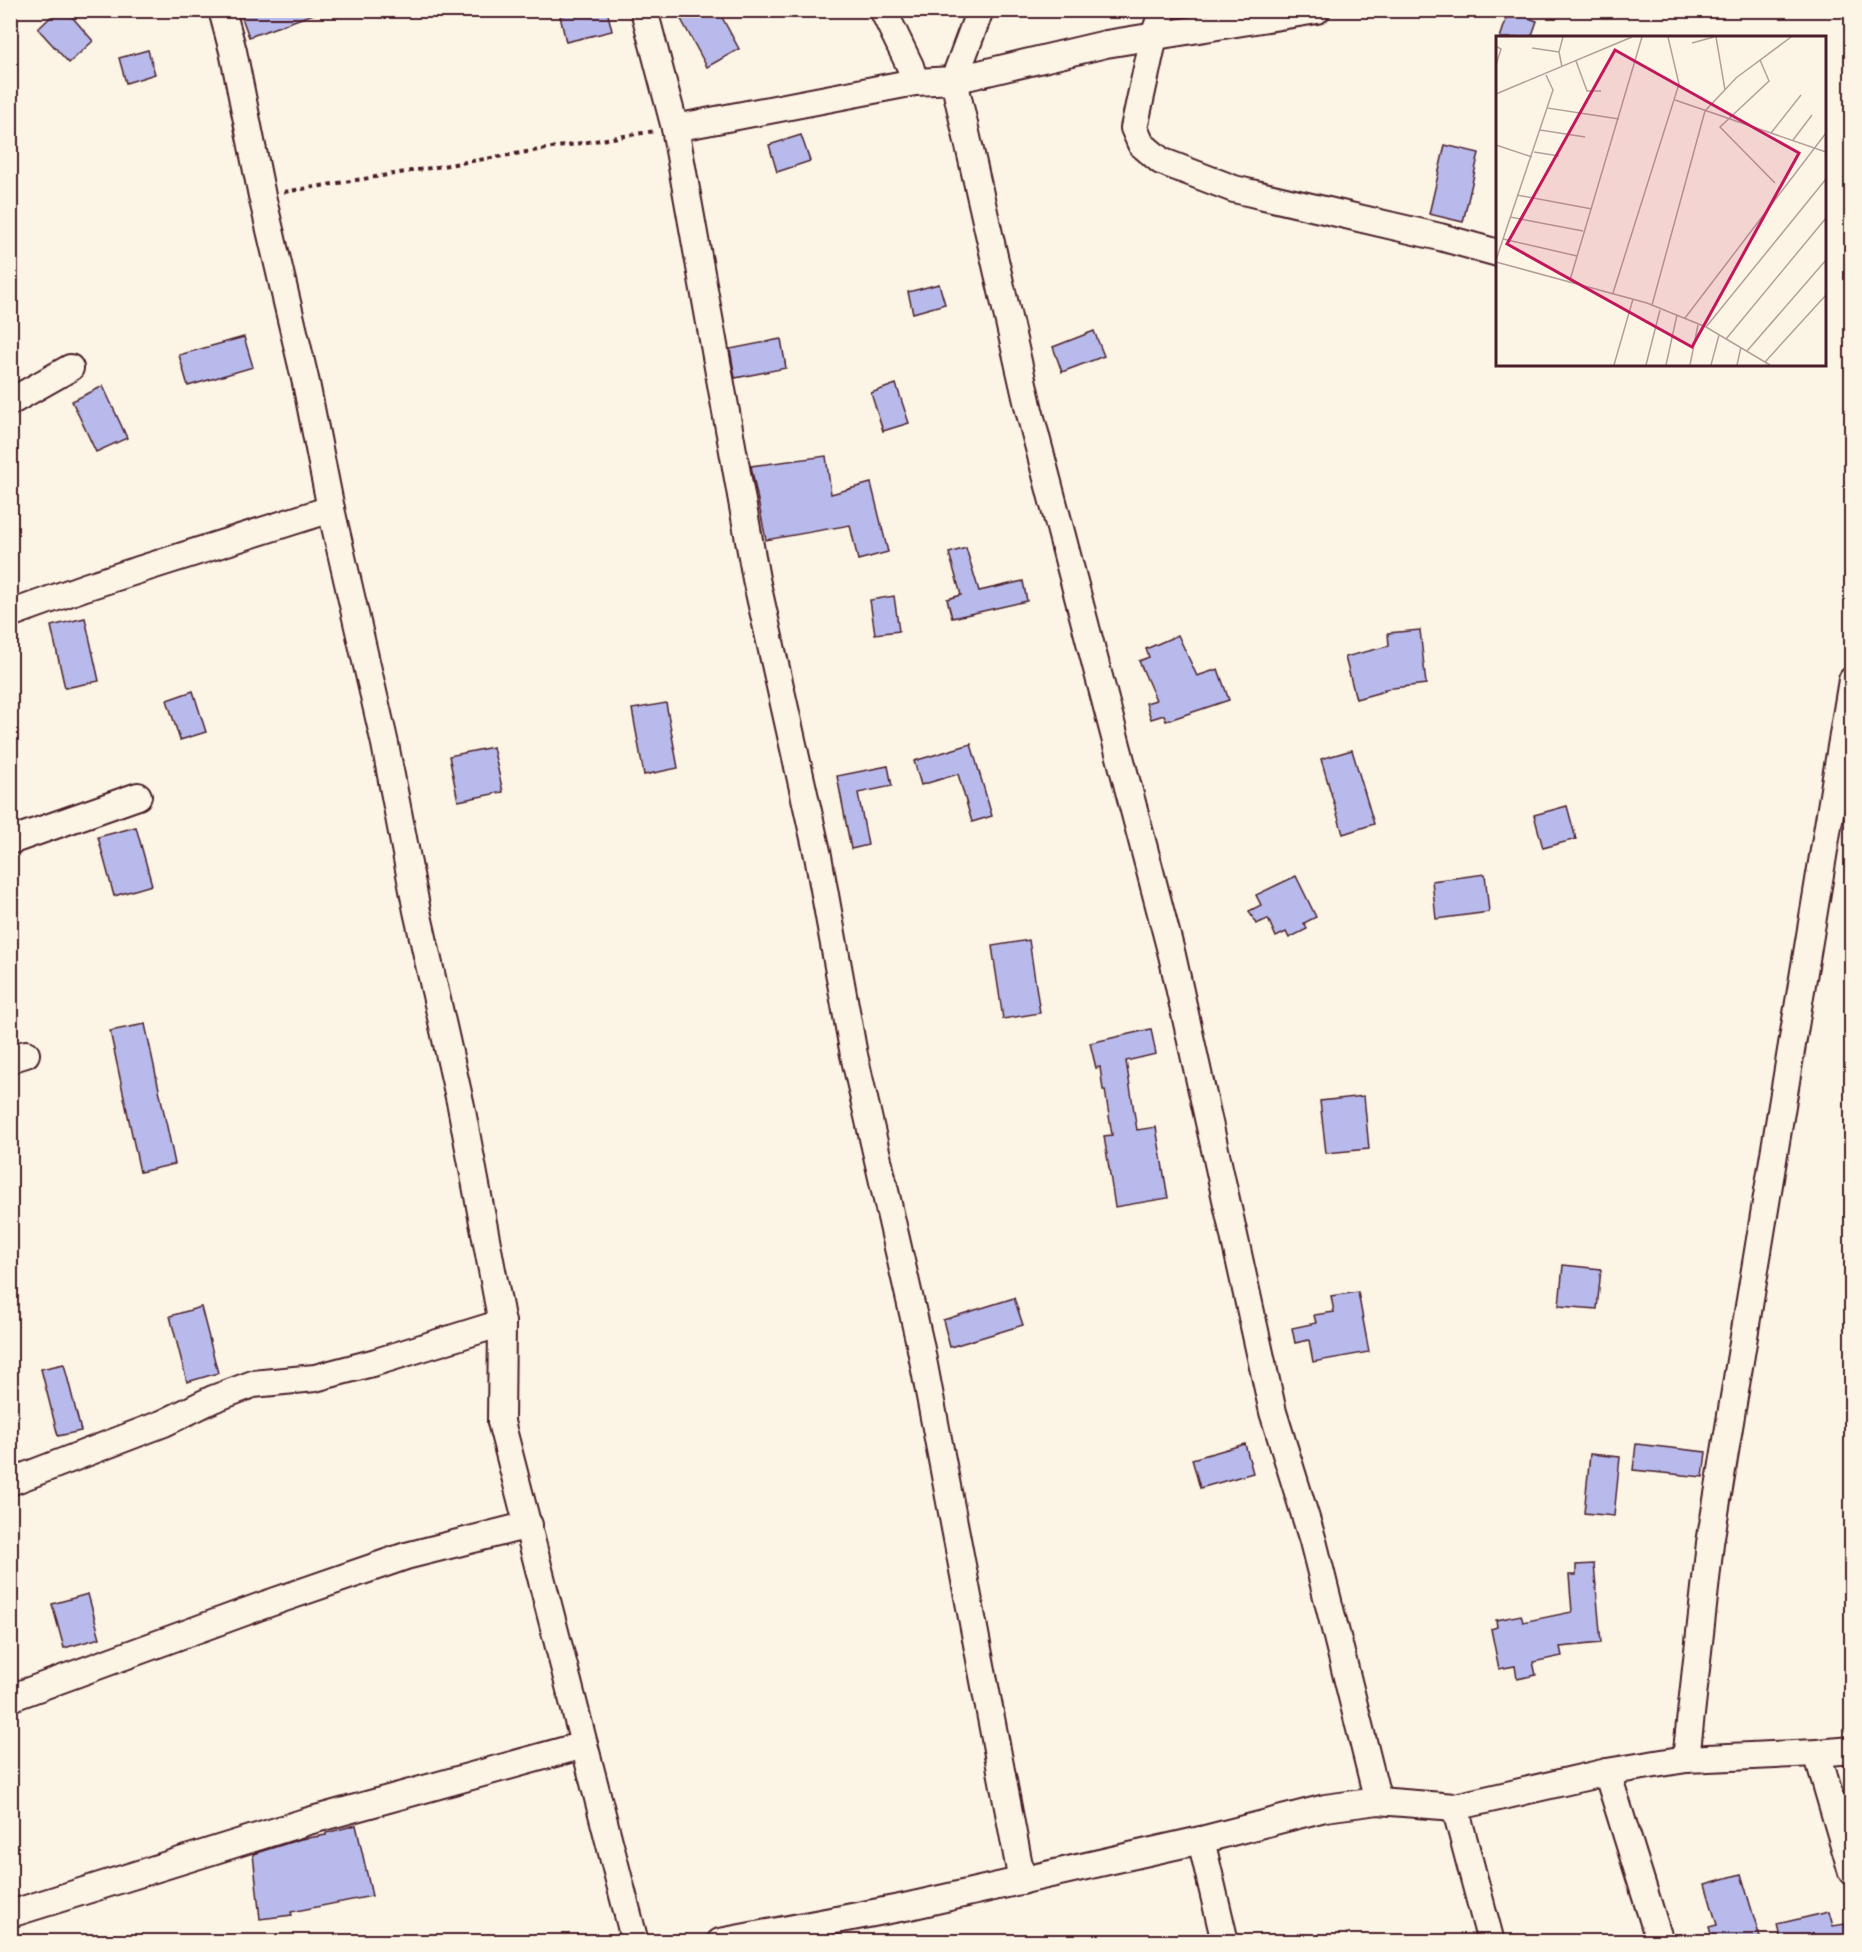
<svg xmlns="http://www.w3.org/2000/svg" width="1862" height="1952" font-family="Mali,sans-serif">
<rect width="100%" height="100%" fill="#fcf5e5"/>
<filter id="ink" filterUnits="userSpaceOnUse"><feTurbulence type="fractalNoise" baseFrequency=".0167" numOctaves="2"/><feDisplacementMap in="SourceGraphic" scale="12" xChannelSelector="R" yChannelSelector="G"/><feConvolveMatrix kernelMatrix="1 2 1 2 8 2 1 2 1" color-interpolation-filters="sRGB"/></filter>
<g filter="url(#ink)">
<!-- building -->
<g fill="#b8baeb" stroke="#4a1f2b" stroke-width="1.5">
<path d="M58,10H66L93,41L69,63L38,29Z"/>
<path d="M253,10H315L316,13L249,37L241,15Z"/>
<path d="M583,10H607L612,31L566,42L560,16Z"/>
<path d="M676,10H718L739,49L707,67Z"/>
<path d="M1509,11L1537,21L1531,38H1500Z"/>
<path d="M148,50L155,74L126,83L119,58Z"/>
<path d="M801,135L810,161L777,172L769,145Z"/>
<path d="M1445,145L1479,153L1463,222L1429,214Z"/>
<path d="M939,284L945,304L913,313L908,292Z"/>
<path d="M1094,331L1104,356L1062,372L1053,347Z"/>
<path d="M244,337L253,367L188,386L179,355Z"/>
<path d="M781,339L786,368L735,378L730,349Z"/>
<path d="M896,384L909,423L883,431L871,393Z"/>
<path d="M103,386L127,438L96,452L72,401Z"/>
<path d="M826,456L831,494L871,483L888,552L858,560L850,525L766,540L751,466Z"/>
<path d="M966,548L979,591L1023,581L1027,601L952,618L947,599L961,595L949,553Z"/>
<path d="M894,596L899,631L875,634L870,600Z"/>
<path d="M85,618L99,681L65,688L51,626Z"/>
<path d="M1420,630L1426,684L1384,689L1385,691L1356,699L1345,657L1389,646L1388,633Z"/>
<path d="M1178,635L1197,676L1218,669L1229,700L1166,721L1164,715L1151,719L1146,703L1156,700L1139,661L1149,657L1146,649Z"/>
<path d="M193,691L206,732L180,740L167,700Z"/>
<path d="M666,703L678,768L644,775L632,709Z"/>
<path d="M971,744L992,816L972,822L958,774L921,785L914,761Z"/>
<path d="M493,747L503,792L458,801L449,756Z"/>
<path d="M1352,750L1374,824L1343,834L1321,759Z"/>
<path d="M888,766L892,786L858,793L868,845L851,849L837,776Z"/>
<path d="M1567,806L1576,839L1543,848L1534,815Z"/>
<path d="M136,827L152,885L114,896L98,837Z"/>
<path d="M1485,874L1489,912L1436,919L1432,881Z"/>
<path d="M1296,876L1316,917L1304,923L1307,929L1289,938L1286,932L1276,937L1268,919L1256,924L1249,911L1261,905L1256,895Z"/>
<path d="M1029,940L1040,1013L1003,1019L992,946Z"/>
<path d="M145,1024L175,1164L140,1172L110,1031Z"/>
<path d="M1151,1029L1156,1054L1126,1061L1137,1130L1156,1127L1168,1198L1115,1207L1104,1136L1112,1135L1105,1090H1103L1100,1067L1096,1068L1090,1043Z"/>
<path d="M1364,1096L1369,1149L1326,1153L1320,1101Z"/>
<path d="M1563,1265L1601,1269L1597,1309L1559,1306Z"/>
<path d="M1358,1292L1369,1352L1313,1362L1309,1340L1295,1343L1292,1328L1316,1323L1314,1315L1334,1312L1331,1296Z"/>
<path d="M1014,1298L1023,1325L950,1347L943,1320Z"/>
<path d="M201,1307L218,1373L187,1382L170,1316Z"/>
<path d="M64,1364L81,1431L58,1436L41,1369Z"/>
<path d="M1245,1444L1253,1473L1200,1488L1192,1459Z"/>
<path d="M1636,1444L1706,1452L1703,1477L1633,1470Z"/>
<path d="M1590,1454L1620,1457L1614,1516L1584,1513Z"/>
<path d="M1594,1564L1601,1643L1560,1647L1562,1656L1533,1662L1536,1675L1517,1679L1515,1666L1499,1669L1491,1629L1497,1627L1496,1620L1521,1615L1523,1622L1572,1612L1569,1575H1576V1565Z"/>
<path d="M88,1594L100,1638L64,1648L52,1604Z"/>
<path d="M356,1825L372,1896L291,1912L292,1915L260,1919L253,1854L301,1839L326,1835V1833Z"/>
<path d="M1741,1874L1761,1941H1713L1709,1927L1717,1925L1705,1884Z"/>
<path d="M1829,1912L1833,1926L1845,1924L1848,1938L1836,1941H1781L1777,1924Z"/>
</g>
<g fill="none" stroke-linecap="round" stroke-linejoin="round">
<defs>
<g id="minor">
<path d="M222,10L233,51L262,196L306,383L331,509L385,744L417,911L461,1106L502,1323L501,1422L635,1942"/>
<path d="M644,10L675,128L756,579L818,856L854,1055L920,1344L1022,1881"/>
<path d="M883,10L910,66L915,82"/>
<path d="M980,10L954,80L1029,410L1172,955L1273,1412L1313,1541L1378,1801"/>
<path d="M1163,10L1154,36L1134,128L1141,144L1161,161L1234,189L1440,237L1498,253"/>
<path d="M675,128L915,82L954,80L1106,44L1317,10"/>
<path d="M10,402L70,368"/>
<path d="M10,614L85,587L331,509"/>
<path d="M10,841L138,796"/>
<path d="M10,1059L26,1054"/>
<path d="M10,1482L164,1423L213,1399L253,1384L315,1378L376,1362L502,1323"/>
<path d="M10,1698L264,1605L406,1556L529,1525"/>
<path d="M1817,1753L1852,1872"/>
<path d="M1686,1759L1710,1543L1852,680"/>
<path d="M1607,1772L1660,1942"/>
<path d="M1455,1807L1491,1942"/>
<path d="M1201,1840L1225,1942"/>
<path d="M10,1914L305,1822L584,1745"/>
<path d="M720,1942L905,1907L1201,1840L1325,1808L1378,1801L1455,1807L1607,1772L1686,1759L1817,1753L1852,1750"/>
</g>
</defs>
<!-- minor casing -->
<use href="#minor" stroke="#4a1f2b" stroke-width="30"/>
<!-- path -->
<path stroke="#4a1f2b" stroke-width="4" stroke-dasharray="4.5 4.5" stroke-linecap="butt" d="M284,192L655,131"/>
<!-- minor -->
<use href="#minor" stroke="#fcf5e5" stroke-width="26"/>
</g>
</g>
<!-- overview -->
<g transform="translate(1496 36)">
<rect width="330" height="330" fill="#fcf5e5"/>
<path fill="none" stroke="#b59f9b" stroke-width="1.5" d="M220,1L229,54M196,7L218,1M0,10L5,13L0,29M36,12L63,16M264,24L273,45L224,91L279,147M80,25L91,55H105M66,31L63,16L67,1M50,39L57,54L51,72L123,83M0,58L136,1M179,64L330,116M44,94L89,101M275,97L305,59M297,104L316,79M0,109L36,121M38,116L63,120M21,159L96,173M14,181L87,195M7,203L81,220M0,224L51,72M0,226L151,267L210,291L274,329M74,244L146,1M117,257L183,48L172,1M156,269L209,75L240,42L295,1M189,282L330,97M210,291L330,143M230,303L330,182M251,315L330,224M269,326L330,259M118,329L137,263M150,329L164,274M170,329L181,279M194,329L202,289M215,329L223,299M241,329L245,311"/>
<path fill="#c2185b" fill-opacity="0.15" stroke="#c2185b" stroke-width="3" d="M119,14L303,117L196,311L11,208Z"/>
<rect width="330" height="330" fill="none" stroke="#4a1f2b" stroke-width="3"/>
</g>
<!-- margin -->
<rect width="1862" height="1952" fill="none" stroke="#fcf5e5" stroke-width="36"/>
<rect x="18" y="18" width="1826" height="1916" fill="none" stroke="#4a1f2b" stroke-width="2" filter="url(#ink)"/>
</svg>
